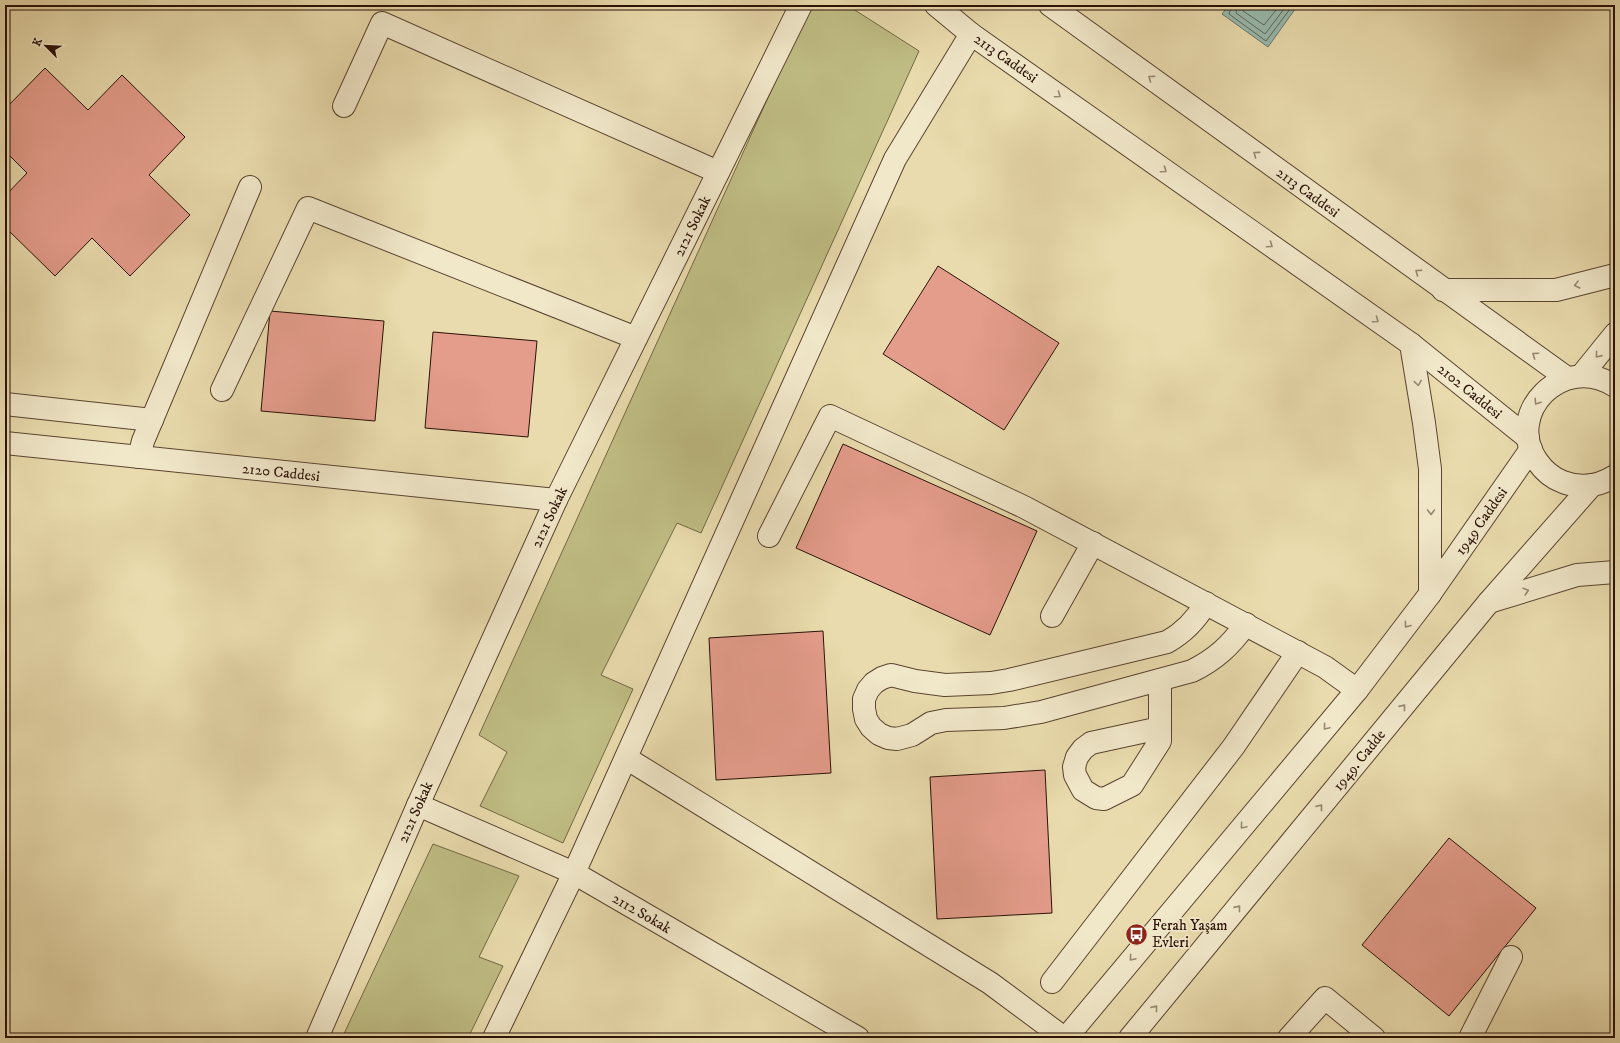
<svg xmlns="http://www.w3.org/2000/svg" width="1620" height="1043" font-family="'IM FELL DW Pica',serif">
<rect width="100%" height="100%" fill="#e9dbad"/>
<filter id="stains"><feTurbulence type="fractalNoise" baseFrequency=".005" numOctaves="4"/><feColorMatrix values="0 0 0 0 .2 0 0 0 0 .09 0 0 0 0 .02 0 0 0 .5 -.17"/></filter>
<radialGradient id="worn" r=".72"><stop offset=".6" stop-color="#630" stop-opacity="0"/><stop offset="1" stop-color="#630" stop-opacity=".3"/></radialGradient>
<!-- green -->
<g fill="#bfbd84" stroke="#746746">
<path d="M810,5H847L919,51L701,533L677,523L601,675L633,689L563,843L480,806L507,752L479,735Z"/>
<path d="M433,844L519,876L479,957L503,966L468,1038H342Z"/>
</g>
<!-- water -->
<path fill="#98baaf" stroke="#6c766c" d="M1229,5H1298L1268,47L1222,14Z"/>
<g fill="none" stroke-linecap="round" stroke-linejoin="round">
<!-- shore -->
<g stroke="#61665b" stroke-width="1">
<path d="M1232,5L1229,14L1266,41L1293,5"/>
<path d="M1237,5L1236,13L1265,34L1287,5"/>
<path d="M1243,5V11L1264,25L1280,5"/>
</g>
</g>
<!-- building -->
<g fill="#e49c8b" stroke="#2a1107">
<path d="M45,68L88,110L122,75L185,137L149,175L190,215L130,276L92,238L55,276L5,227V196L27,173L5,151V109Z"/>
<path d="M938,266L1059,343L1004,430L883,354Z"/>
<path d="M270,311L384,321L375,421L261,411Z"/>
<path d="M433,332L537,341L528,437L425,428Z"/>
<path d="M843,444L1037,531L990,635L796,548Z"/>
<path d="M823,631L831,773L716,780L709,638Z"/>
<path d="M1045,770L1052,913L937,919L930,777Z"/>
<path d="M1449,838L1536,908L1449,1016L1362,945Z"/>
</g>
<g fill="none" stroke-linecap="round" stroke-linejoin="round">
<defs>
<g id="minor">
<path d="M936,5L971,34L1411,344L1528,438"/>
<path d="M1050,5L1567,378"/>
<path d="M344,106L382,23L718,172"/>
<path d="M1443,290H1556L1615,275"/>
<path d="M1411,344L1424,423L1430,469V594"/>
<path d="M1581,376L1615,334"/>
<path d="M1615,386C1562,352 1504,414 1537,461C1544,471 1552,478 1563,482C1581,489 1599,486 1615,476"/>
<path d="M222,390L308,208L636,338"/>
<path d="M5,404L152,420"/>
<path d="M5,443L556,500"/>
<path d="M139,457L143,441L250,187"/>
<path d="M769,536L830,416L1024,507L1325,667L1357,690"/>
<path d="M1489,602L1577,575L1615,572"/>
<path d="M1206,603C1196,620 1185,632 1167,642L1009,680L991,683L945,685L915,681L891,675L882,678L874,683L868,690L864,699V709L866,719L871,727L879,734L888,738L897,739L912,735L931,723L946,720L1004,718L1041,712L1192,671C1216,659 1230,646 1246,624"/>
<path d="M1052,616L1093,543"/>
<path d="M1160,728L1091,743L1083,749L1077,757L1074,767L1075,775L1083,790L1096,798L1104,799L1132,785L1160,741V680"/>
<path d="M626,758L990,983L1064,1038"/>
<path d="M418,805L574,873L858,1038"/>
<path d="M1052,982L1234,746L1298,652"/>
<path d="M317,1038L418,805L556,500L801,5"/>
<path d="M494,1038L574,873L895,159L971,34"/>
<path d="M1066,1038L1357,690L1430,594L1531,449"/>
<path d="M1130,1038L1489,602L1592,485"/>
<path d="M1289,1038L1325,998L1374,1038"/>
<path d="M1470,1038L1511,957"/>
</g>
</defs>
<!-- minor casing -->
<use href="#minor" stroke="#5a4430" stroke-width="24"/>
<!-- minor -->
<use href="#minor" stroke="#f1e8ca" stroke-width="22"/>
</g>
<!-- one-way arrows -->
<defs><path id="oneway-chevron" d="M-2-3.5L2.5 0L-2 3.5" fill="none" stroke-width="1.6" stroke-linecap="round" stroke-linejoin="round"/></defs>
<g stroke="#978772">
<use href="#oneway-chevron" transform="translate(1151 78) rotate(-144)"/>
<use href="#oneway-chevron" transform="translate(1058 95) rotate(35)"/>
<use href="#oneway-chevron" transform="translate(1256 154) rotate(-144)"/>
<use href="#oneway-chevron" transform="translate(1164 170) rotate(35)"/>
<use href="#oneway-chevron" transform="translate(1270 245) rotate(35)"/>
<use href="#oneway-chevron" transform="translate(1418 272) rotate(-144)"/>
<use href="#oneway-chevron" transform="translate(1577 285) rotate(166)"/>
<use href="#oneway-chevron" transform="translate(1376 320) rotate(35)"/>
<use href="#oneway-chevron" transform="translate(1535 355) rotate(-145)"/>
<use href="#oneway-chevron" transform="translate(1598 355) rotate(129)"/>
<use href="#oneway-chevron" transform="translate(1418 383) rotate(81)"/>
<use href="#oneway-chevron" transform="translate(1537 402) rotate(123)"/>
<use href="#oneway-chevron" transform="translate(1431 512) rotate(90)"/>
<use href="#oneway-chevron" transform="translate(1526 591) rotate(-17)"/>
<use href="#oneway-chevron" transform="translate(1407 625) rotate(127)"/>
<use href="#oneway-chevron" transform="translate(1403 707) rotate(-51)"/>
<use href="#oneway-chevron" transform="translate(1326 727) rotate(130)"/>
<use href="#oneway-chevron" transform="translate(1320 807) rotate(-51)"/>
<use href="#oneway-chevron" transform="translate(1243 826) rotate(130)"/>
<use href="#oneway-chevron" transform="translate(1238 908) rotate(-51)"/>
<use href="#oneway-chevron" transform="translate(1132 958) rotate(130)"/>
<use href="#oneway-chevron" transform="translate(1155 1008) rotate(-51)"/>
</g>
<!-- icons -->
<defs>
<symbol id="bus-disc" viewBox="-11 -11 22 22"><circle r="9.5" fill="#8f2418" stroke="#f1e8ca"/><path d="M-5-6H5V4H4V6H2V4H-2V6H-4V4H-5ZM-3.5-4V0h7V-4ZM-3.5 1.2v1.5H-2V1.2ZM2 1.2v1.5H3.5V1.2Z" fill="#fff"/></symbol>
</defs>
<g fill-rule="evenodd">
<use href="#bus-disc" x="1124" y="922" width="25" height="25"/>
</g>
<g text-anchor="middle" stroke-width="3.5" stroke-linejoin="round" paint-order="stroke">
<!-- street labels -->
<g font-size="15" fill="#2a1107" stroke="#f1e8ca">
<text transform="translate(1006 58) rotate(35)" y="5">2113 Caddesi</text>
<text transform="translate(1308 192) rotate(36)" y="5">2113 Caddesi</text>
<text transform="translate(692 226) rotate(-64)" y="5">2121 Sokak</text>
<text transform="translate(1470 391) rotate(39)" y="5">2102 Caddesi</text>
<text transform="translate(281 472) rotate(6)" y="5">2120 Caddesi</text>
<text transform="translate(549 517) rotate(-65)" y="5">2121 Sokak</text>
<text transform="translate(1481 521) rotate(-55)" y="5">1949 Caddesi</text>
<text transform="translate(1359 760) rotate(-51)" y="5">1949. Cadde</text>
<text transform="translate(415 812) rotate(-66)" y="5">2121 Sokak</text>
<text transform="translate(642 913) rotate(30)" y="5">2112 Sokak</text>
</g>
<!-- poi labels -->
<g font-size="15" fill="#2a1107" stroke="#f1e8ca" text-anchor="start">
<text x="1152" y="930">Ferah Yaşam<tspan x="1152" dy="17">Evleri</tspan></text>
</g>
</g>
<!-- margin -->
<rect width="1620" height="1043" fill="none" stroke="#e9dbad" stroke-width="20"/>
<rect x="6" y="6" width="1608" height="1031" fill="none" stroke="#2a1107" stroke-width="2"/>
<rect x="10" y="10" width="1600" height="1023" fill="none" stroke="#2a1107"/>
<!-- north arrow -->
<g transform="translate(46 46) rotate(294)" stroke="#f1e8ca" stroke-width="3" paint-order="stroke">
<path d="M0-3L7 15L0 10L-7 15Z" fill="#2a1107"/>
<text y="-6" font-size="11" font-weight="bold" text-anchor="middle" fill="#2a1107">K</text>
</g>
<rect width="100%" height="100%" filter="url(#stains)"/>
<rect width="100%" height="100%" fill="url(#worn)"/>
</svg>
